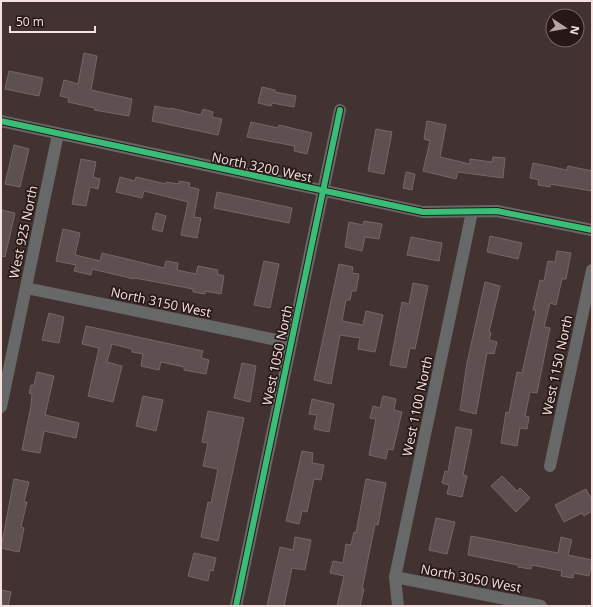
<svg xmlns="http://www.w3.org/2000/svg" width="593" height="607" font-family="'Open Sans',sans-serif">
<rect width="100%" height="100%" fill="#433232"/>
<!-- building -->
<g fill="#5e5050" stroke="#766767">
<path d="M84,53L97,56L91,90L132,99L129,116L94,110L95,108L68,102L69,98L60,96L64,80L78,84Z"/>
<path d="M9,71L43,78L39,96L5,89Z"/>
<path d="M262,87L275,90V92L296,96L294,107L272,103L271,106L258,103Z"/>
<path d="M155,106L170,109V108L201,115L203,109L213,112L212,117L222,119L218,135L152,121Z"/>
<path d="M427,121L446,125L440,157L470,164V159L492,162L493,157L505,158L503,178L458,172L456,179L423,171L430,141L424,139Z"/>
<path d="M251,122L278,128L279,125L312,133L307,154L294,151L295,146L247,137Z"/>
<path d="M376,129L392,132L384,174L368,171Z"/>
<path d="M14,145L29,149L20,187L5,184Z"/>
<path d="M81,159L96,162L93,177L100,179L98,189L90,187L86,206L72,204Z"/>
<path d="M533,163L567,170L568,166L592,171V191L550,184V187L538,185L539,180L530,178Z"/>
<path d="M406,172L415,174L412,190L403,188Z"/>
<path d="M120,177L135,181L136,177L166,184V182L179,184V181L190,183L189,187L199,189L194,217L201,218L197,238L181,235L188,202L144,191L142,198L116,192Z"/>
<path d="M217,192L292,208L289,223L214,208Z"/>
<path d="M1,210L15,213L5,257L1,256Z"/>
<path d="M156,213L166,216L162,232L152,229Z"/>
<path d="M364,221L382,224L379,239L365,237L362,251L345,247L349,222L363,225Z"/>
<path d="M63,229L80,233L75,255L100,261L102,253L164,268L166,261L178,263L177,270L196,274L198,266L218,270L217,274L224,276L221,294L205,291V294L193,292V289L135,278L134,279L92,269L91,275L74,271L76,265L56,261Z"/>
<path d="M490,236L522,243L518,259L487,252Z"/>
<path d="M411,237L442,243L439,261L407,255Z"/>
<path d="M557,251L571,253L566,279H562L556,305L550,303L544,327L550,328L537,393L530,392L525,416L529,417L527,429L520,428L517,446L501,443L506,412L509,413L517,372L522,373L536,310H533L540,280L544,281L548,261L555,262Z"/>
<path d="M264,261L279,264L270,308L254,305Z"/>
<path d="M339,264L353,267L352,273L359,274L356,291H352L350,300H346L342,321L363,325L366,311L383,315L375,352L358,349L360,338L340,335L331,384L314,380Z"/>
<path d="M485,282L500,286L489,332L491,333L489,340L497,342L494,354L487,353L476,414L460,410L467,363Z"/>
<path d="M413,283L428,286L415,349L410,348L406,368L390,365L402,302L409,304Z"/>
<path d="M49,313L64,317L59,343L42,340Z"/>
<path d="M86,326L203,351L201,358L209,360L206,374L184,370V367L161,362L159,370L141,366L143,354L132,352V349L112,344L107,362L122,366L113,402L88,396L99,348L82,344Z"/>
<path d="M242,363L256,366L250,402L234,398Z"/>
<path d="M37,372L54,376L45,415L79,423L76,438L44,431L40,453L22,450L31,406L32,394L29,393L31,385H34Z"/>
<path d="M143,396L163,400L156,431L136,426Z"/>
<path d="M383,396L396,399L394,410L402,412L393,450L388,449L386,459L369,455L376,419L370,418L373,406L380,408Z"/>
<path d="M312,399L334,404L329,432L314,429L317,415L309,414Z"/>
<path d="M208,411L244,418L218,541L201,537L208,502L211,503L218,469L203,466L208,443L202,442Z"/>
<path d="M456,427L472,430L463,475L467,476L462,497L447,494L449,485L442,483L445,471L448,472Z"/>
<path d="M302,451L313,453L312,463L324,465L321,480L314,479L307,512L302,511L299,524L286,521Z"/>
<path d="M502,476L517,491L520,488L530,498L516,512L491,486Z"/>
<path d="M14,479L29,482L24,502H27L21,527L24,528L19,552L1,548Z"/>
<path d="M366,479L386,483L378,525L375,524L362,589H364L360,606H337L344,576L330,573L333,561L343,563L346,544L351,545L354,532L356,533Z"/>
<path d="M586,489L592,500V511L584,516L582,513L564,522L555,505Z"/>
<path d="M436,518L455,522L447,554L429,550Z"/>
<path d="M471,536L558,553L561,537L572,540L568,555L592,560L589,576L574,573L573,578L561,576L562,571L532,565L531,569L518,567V565L468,555Z"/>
<path d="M295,537L311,540L305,570L292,568L284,606H267L280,547L293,550Z"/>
<path d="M194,553L216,558L213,571L210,570L208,581L188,576Z"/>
<path d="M1,590L11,592L8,606H1Z"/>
</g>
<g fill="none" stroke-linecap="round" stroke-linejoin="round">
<!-- minor -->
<g stroke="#676968" stroke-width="12">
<path d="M1,121L423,212L497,211L592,230"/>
<path d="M26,288L291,343"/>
<path d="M1,407L58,134"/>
<path d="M550,466L592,270"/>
<path d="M395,577L541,606"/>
<path d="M236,606L340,110"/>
<path d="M398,606L395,577L472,212"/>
</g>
<defs>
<g id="cycleway">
<path d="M1,121L423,212L497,211L592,230"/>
<path d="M236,606L340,110"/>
</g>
</defs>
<!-- cycleway casing -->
<use href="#cycleway" stroke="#271818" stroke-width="8"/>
<!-- cycleway -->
<use href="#cycleway" stroke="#3abd76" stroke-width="6"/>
</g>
<g text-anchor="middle" stroke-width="3.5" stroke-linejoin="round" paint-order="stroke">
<!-- street labels -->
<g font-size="13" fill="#f7e1e0" stroke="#271818">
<text transform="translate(262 167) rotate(12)" y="5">North 3200 West</text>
<text transform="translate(23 232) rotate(-78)" y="5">West 925 North</text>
<text transform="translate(161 302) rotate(12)" y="5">North 3150 West</text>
<text transform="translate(277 355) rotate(-78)" y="5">West 1050 North</text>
<text transform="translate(557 365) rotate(-78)" y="5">West 1150 North</text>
<text transform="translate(417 406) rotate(-78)" y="5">West 1100 North</text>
<text transform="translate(471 578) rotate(11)" y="5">North 3050 West</text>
</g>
</g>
<!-- border -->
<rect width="593" height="607" fill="none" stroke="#f7e1e0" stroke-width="4"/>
<!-- north arrow -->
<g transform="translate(565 28) rotate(102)"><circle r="19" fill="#271818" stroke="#7a6868"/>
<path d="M0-3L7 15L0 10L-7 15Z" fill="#b8a4a3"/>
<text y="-6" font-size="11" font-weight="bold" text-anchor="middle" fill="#f7e1e0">N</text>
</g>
<!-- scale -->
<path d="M10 26v6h85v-6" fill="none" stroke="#f7e1e0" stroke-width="2"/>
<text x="16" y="26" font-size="12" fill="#f7e1e0" stroke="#271818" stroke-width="3" paint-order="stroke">50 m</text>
</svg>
